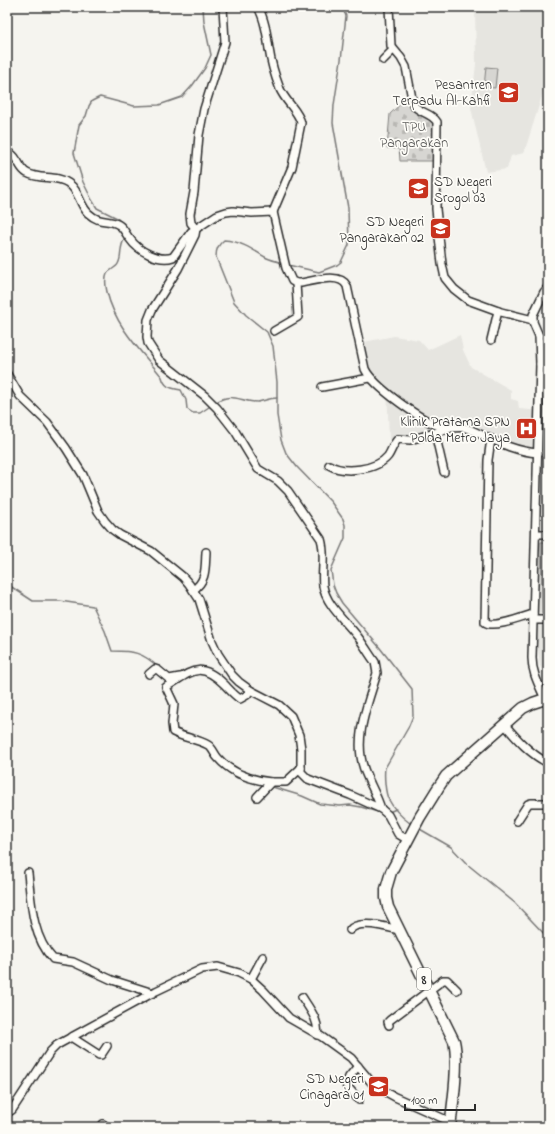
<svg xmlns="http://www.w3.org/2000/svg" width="555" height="1134" font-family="'Indie Flower',sans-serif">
<defs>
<pattern id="cemetery-stones" width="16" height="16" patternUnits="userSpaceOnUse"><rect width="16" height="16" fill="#d7d6d2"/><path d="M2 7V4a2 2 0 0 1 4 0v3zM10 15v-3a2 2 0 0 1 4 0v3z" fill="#b9b8b4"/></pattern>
</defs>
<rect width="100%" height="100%" fill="#f5f4ef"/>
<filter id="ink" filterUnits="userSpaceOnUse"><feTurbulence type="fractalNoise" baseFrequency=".025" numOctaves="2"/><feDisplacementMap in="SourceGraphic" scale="8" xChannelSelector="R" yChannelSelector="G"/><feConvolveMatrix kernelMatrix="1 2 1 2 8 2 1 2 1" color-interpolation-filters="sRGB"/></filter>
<g filter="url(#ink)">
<!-- built -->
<g fill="#e6e5e0">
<path d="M475,7H548V77L524,153L511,156L507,169L486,172L471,108L476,64Z"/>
<path d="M460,335L463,350L471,367L511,390V399L518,401L519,409L542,411L544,364H548V679L540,666L536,630L541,450L518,447L474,425L462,423L446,426L430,434L389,439L387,387L372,374L369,366L364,342L394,336L419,340L428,350Z"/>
</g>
<!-- cemetery -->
<path fill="url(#cemetery-stones)" stroke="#81807e" d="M407,98L430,115L435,127L434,161H400L399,149L387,148L390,114Z"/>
<!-- pitch -->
<g fill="#d7d6d2" stroke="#81807e">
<path d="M486,67L497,68L495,88L484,87Z"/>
<path d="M541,542H548V614H542Z"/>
</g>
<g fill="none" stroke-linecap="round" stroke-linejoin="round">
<!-- stream -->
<g stroke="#797877" stroke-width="1.5">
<path d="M123,224L117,218L97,208L92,200L83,182L74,153L79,125L86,116L89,106L92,101L100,97L134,106L159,105L182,97L192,86L205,68L211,55L204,22L203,7"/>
<path d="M125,238C118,249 123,255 118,264C116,268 109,270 107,274C104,280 106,286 107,292C115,326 141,351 162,377C165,388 171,388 181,390L186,400L187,409L193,413H200L212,405"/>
<path d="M283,263C277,261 270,260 265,257C252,249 240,241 224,240C218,245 216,249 216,257L234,302L246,315L267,332L273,346L277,382V415L281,440L286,453L297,467L331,502L343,519L345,525V538L331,570L333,585L336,593L342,603L380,648L412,689L413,716L408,728L385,768C384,775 385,794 389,800C394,810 403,818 411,824"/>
<path d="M288,265L319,272L337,265L341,262L349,245L348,208L333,123L334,105L341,60L346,16L342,7"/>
<path d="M215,403C232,391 240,402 258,402C264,401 270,398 277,398"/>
<path d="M7,584L33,601H60L93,606L105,631L112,651C133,651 142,652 158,667"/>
<path d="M169,700L170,712"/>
<path d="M179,732L196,736L207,741"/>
<path d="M232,774L237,778L246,780"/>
<path d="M269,786L302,796L320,804L340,806L350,805L361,807L381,813"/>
<path d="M389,812L396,809"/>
<path d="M418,828L451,847L467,864L515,903L548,938"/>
</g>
<defs>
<g id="minor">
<path d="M223,7L225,42L204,109L199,135L194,192L190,214L191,223L196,229L195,235L178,269L152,310L148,320L147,337L148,343L159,360L205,396L217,408L235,431L258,469L278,481L288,491L321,539C326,555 321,570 323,586C326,605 346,621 358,637C364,645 369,654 375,662L377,673C368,704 353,737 364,769C369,783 377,795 381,809"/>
<path d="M258,7C265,20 267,35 269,49C271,63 275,76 280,89C285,101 299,112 301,123L292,167L273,212"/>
<path d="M389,7L391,46L401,58L406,67L413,104C418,113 431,112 437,122L436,209L442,264L445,278L454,289L468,300L501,312L533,320"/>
<path d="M383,60L393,50"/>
<path d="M7,151C10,153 14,155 16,159C20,164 21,170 27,173C39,180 57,175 68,183C79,190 79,204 88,213C101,225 108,218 119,225C124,228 126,235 130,239C138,251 159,262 173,257L191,232L217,215L226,212L233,211L252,213L273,212L286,268L292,281L296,283H301C314,281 340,272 347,286L365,369C373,386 423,422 442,427C451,430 460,425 469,429C492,439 512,451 538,453"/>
<path d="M274,331L298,317L296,283"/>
<path d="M491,340L498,311"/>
<path d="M540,364H548"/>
<path d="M7,374L20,396L47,422L66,448L83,475L98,511L105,521L113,530L120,535L151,551L183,577L189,584L199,599L212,641L218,654L232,675L239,682L250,690L279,705L291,716L299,735L301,749V772L308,779L350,795L381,809L388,815L398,834L408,840"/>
<path d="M322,387L370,378"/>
<path d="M435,433L444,472"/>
<path d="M491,439L488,460L485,622C493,629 523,617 533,614"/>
<path d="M329,465C344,474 377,470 388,456C392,450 393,444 398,439L410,440L448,429"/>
<path d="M536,534H548"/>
<path d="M193,590C207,581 205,567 206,552"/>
<path d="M533,620H548"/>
<path d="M149,674L155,669L158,670L169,679L180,677"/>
<path d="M250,690L247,695L240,699C234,695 229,689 224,684C199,660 191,672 166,687L174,704L172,724L173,732C184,738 198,739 208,745C213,748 214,754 218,758C231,773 252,780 271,782"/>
<path d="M545,699C539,685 532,673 532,658L540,364L539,336L533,322V315L544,292L548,287"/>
<path d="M504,724C517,739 530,754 548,763"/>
<path d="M257,797L271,782H286L301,768"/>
<path d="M517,821L528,804L531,803H548"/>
<path d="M28,873C31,902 32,937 53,959L73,962L112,980L153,993"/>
<path d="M350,930C358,919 388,927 399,930"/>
<path d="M251,979L263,957"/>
<path d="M302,997C309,1008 320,1021 317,1035"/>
<path d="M389,1025L388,1022L390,1020L443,980H447L457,990"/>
<path d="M71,1037L99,1055H101L107,1046"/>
<path d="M358,1066L349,1077L346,1085L359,1100"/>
<path d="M7,1113L12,1110L50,1052L57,1045L156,991L202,969L218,967L239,973L251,979L263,990L289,1018L322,1037L351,1058L372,1083L377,1087L395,1097L451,1122"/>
<path d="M7,1124V1127"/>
<path d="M103,1124L107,1127"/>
</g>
<path id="highway" d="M450,1127C453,1104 459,1062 454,1041L388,907L386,898V889L391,872L420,817L438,788L446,776L523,708L533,703L548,698"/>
</defs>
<!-- minor casing -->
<use href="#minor" stroke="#2b2b2b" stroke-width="10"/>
<!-- highway casing -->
<use href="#highway" stroke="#2b2b2b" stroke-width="13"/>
<!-- minor -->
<use href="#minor" stroke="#fdfcf7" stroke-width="7"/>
<!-- highway -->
<use href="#highway" stroke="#fdfcf7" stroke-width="10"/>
</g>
</g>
<!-- icons -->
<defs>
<symbol id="school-square" viewBox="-11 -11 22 22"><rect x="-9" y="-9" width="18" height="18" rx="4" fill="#c8321e" stroke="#fdfcf7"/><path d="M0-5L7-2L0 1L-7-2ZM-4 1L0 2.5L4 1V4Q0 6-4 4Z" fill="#fff"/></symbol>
<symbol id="hospital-square" viewBox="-11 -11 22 22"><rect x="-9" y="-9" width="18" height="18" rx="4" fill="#c8321e" stroke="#fdfcf7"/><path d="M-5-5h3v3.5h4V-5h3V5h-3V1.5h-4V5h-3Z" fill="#fff"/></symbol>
</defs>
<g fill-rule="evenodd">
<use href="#school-square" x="496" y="80" width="25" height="25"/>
<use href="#school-square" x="406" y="176" width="25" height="25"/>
<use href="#school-square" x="428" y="216" width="25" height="25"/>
<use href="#hospital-square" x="514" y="416" width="25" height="25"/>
<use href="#school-square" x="366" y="1074" width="25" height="25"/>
</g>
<g text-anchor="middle" stroke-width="3.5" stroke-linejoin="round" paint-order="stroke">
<!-- shield labels -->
<rect fill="#fdfcf7" stroke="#6a6a68" stroke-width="1" x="417" y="968" width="14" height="22" rx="3"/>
<g font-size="13" font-weight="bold" fill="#2b2b2b">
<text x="424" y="984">8</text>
</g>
<!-- poi labels -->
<g font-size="14" fill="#2b2b2b" stroke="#fdfcf7" text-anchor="end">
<text x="492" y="89">Pesantren<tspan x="492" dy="16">Terpadu Al-Kahfi</tspan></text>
<text x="434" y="186" text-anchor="start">SD Negeri<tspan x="434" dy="16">Srogol 03</tspan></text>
<text x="424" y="226">SD Negeri<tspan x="424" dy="16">Pangarakan 02</tspan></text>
<text x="510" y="426">Klinik Pratama SPN<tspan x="510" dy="16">Polda Metro Jaya</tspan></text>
<text x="364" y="1083">SD Negeri<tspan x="364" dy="16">Cinagara 01</tspan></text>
</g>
<!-- park labels -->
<g font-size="14" fill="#565655" stroke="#fdfcf7">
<text x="414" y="131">TPU<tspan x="414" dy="16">Pangarakan</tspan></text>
</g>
</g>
<!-- margin -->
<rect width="555" height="1134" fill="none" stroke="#fdfcf7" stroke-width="24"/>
<rect x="12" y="12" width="531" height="1110" fill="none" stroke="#2b2b2b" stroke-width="1.5" filter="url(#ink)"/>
<!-- scale -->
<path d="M405 1104v6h70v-6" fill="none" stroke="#2b2b2b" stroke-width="2"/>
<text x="411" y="1104" font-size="12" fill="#2b2b2b" stroke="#fdfcf7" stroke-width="3" paint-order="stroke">100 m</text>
</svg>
